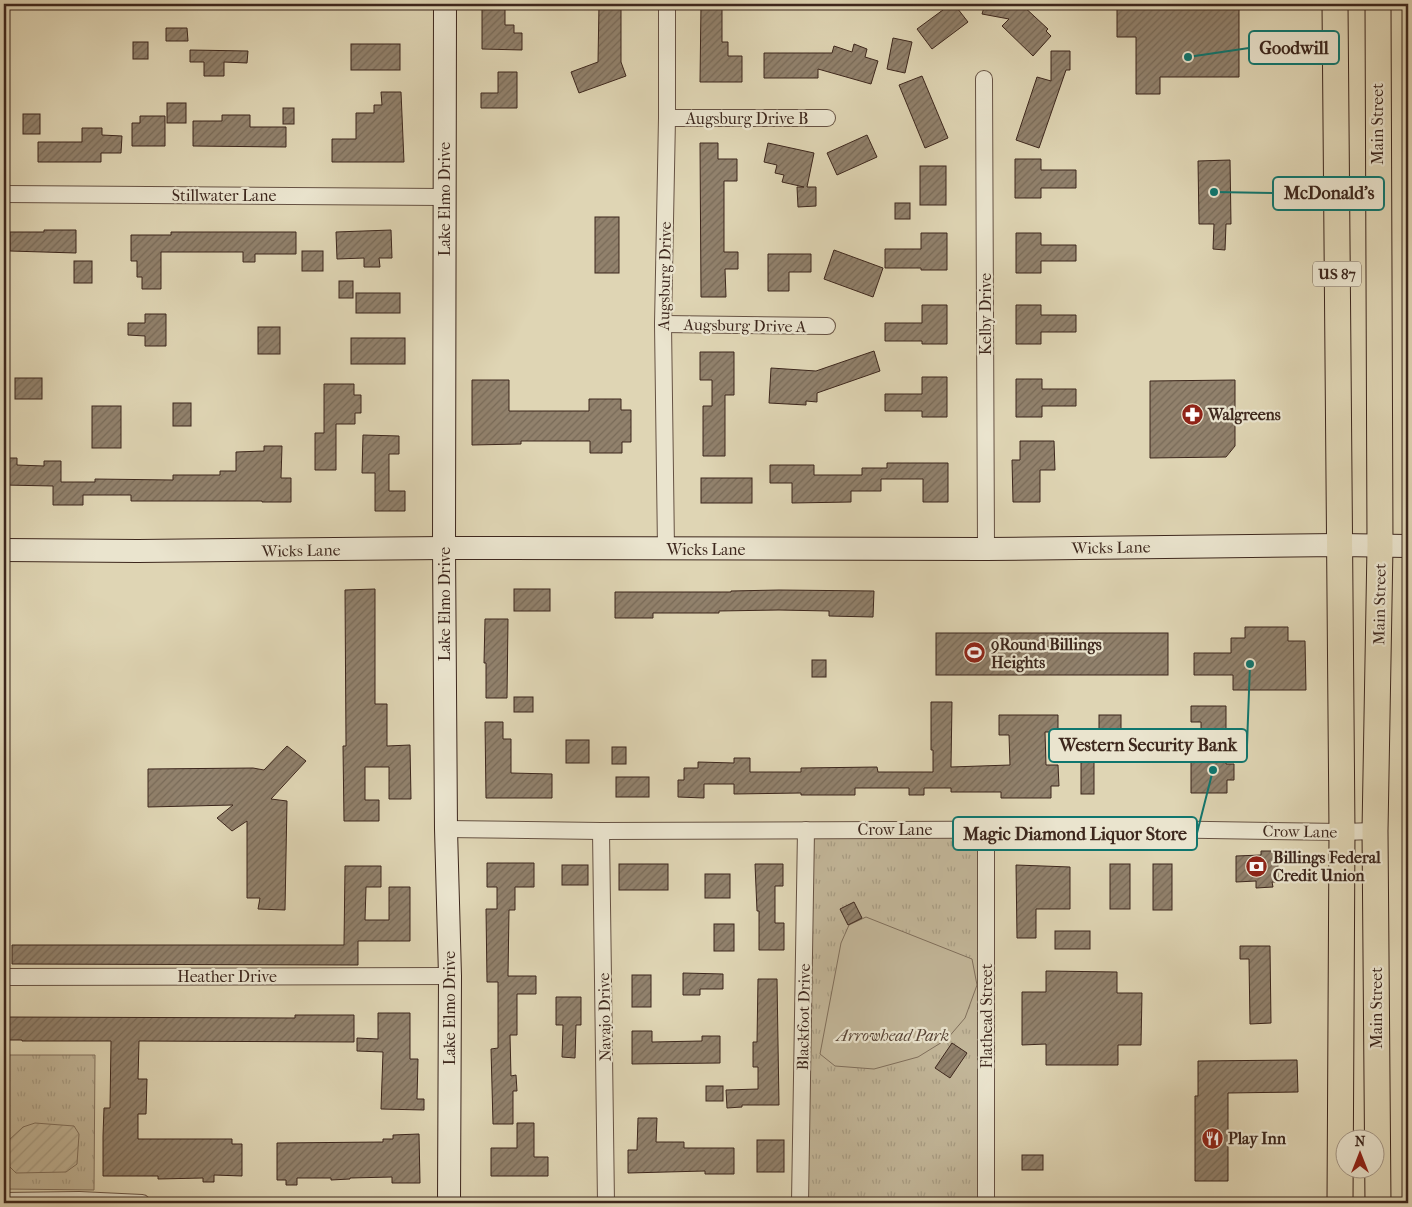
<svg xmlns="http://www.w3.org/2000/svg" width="1412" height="1207" font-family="'IM FELL French Canon',serif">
<defs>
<pattern id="park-tufts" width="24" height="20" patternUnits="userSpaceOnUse" patternTransform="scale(1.25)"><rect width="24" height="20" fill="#c3b79a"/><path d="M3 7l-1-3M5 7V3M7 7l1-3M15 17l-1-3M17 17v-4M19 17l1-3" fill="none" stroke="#a89d84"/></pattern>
<pattern id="garden-furrows" width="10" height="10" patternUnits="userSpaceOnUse" patternTransform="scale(1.25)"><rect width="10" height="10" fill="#c3b79a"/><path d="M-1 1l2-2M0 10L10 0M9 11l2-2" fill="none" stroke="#a89d84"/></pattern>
<pattern id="building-hatch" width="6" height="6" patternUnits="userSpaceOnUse" patternTransform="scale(1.25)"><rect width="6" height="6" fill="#91816c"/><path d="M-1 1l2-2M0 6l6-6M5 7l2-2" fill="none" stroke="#786a58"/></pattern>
</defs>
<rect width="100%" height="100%" fill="#dfd5b4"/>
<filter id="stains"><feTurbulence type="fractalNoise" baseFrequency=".004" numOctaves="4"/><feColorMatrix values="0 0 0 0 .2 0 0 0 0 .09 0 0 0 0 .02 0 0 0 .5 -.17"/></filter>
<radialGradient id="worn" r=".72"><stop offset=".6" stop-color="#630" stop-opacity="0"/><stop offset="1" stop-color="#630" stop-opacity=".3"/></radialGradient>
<!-- park -->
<g fill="url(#park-tufts)" stroke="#806f5c">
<path d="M986,835L980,1203H807L811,837Z"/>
<path d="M4,1055H95L94,1190L4,1189Z"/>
</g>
<!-- garden -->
<path fill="url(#garden-furrows)" stroke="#806f5c" d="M35,1123L74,1126L79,1134L77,1164L66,1172L16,1173L9,1166L8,1141L23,1127Z"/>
<!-- pitch -->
<path fill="#c3b79a" stroke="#806f5c" d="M866,917L972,959L977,985L965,1018L947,1039L918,1057L874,1069L835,1066L820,1054L841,943L849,925Z"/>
<!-- building -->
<g fill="url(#building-hatch)" stroke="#3d271d">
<path d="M482,4L505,5V25H514V33H522V50L482,49Z"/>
<path d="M599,4H621V62L626,76L579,93L571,72L598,62Z"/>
<path d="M701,4H722V42H728V56H742V82H700Z"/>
<path d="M951,4H954L968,22L932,49L917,29Z"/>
<path d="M985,4H1021L1048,29L1046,31L1051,36L1033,56L1002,26L1009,19L982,14Z"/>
<path d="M1117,4H1239V77H1160V94H1136V37H1117Z"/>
<path d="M166,28H187L188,41H166Z"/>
<path d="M893,38L912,42L905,73L887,69Z"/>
<rect x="133" y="42" width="15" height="17"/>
<rect x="351" y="44" width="49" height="26"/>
<path d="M854,44L867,49L865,57L878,61L871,84L818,69V78H764V53H832L834,46L852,52Z"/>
<path d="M190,50L248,51L247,63L224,62V76H204V62H190Z"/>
<path d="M1051,51H1070V70H1066L1039,148L1016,140L1037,77L1051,81Z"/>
<path d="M498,72H517V108H481V93H498Z"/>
<path d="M922,76L948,138L925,148L899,85Z"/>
<path d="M381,92H401L404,162H332V139H356V113H374V105H382Z"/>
<rect x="167" y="103" width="19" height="20"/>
<rect x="283" y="108" width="11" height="16"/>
<rect x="23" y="114" width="17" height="20"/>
<path d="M222,115H250V127H286V147L193,146V121H222Z"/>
<path d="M140,116H165V146H132V123H140Z"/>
<path d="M82,128H102V135L122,136L121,153H101V162H38V142H82Z"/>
<path d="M867,135L877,157L837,175L827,153Z"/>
<path d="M700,143H718V159H737V181H724V252H738V269H725L726,297H701Z"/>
<path d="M768,143L814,153L807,187H816V206L798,207L797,187H804L782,182L784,175L775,173L777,165L764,162Z"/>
<path d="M1015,159H1041V170H1076V188H1041V198H1015Z"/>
<path d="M1230,160L1231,224H1226L1225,250L1213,249L1214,224H1199L1198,161Z"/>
<rect x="920" y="166" width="26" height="39"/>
<rect x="895" y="203" width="15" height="16"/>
<rect x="595" y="217" width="24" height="56"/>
<path d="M44,230H76V253L10,251V232H44Z"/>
<path d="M391,230L392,258H379L380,267H364V258L337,259L336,232Z"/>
<path d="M171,232H296V254H255V262H243V252H161V289H142V277H137V261H131V235H171Z"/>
<path d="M921,233H947V270H921V268H885V249H921Z"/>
<path d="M1016,233H1041V245H1076V261H1041V273H1016Z"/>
<path d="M834,250L883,268L873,297L824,279Z"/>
<rect x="302" y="251" width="21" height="20"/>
<path d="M768,254H811V272H789V291H768Z"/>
<rect x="74" y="261" width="18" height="22"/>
<rect x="339" y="281" width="14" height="17"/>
<rect x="356" y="293" width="44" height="20"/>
<path d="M922,305H947V344H922V341H885V323H922Z"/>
<path d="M1016,305H1041V315H1076V332H1041V344H1016Z"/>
<path d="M145,314H166V346H145V336L128,335V323H145Z"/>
<rect x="258" y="327" width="22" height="27"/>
<rect x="351" y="338" width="54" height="26"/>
<path d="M874,351L880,371L817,393V402L806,401V405L769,403L771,368L816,371Z"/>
<path d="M700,352H734V395H725V456H703V406H712V380H700Z"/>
<path d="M922,377H947V417H922V411H885V394H922Z"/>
<rect x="15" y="378" width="27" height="21"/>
<path d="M1016,379H1042V389H1076V406H1042V417H1016Z"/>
<path d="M472,380H509V411H589V399H621V410H631V442H622V453H590V441H521V444L472,445Z"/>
<path d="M1235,380V446L1226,457L1150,458V381Z"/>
<path d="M324,384H354V395H361V413H355V424H336V470H315V433H324Z"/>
<rect x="173" y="403" width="18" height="23"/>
<rect x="92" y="406" width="29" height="42"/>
<path d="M363,435L399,436V454H389V491H405V511H375V473H362Z"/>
<path d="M1020,441H1054L1055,470H1040V502H1013L1012,460H1020Z"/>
<path d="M264,446H282L281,478H291V502H262V501H131V495H83V505H53V486L4,485V458H17V465L44,466V461H61V482H95V479L173,480V475H220V471H236V452L264,451Z"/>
<path d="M887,463H948V502H923V479H881V491H851V502L792,503V483H770V465H814V475H862V468H887Z"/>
<rect x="701" y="478" width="51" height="25"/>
<path d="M375,589V704H387V746L410,745L411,799H389V767H365V800H379V821H344L343,746H346L345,590Z"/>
<rect x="514" y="589" width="36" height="22"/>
<path d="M779,590L874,591L873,617L829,616V611L779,610L719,611V613H653V618H615V592H731V591Z"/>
<path d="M485,619H508L507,698H486V663H484Z"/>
<path d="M1245,627H1288V641H1305L1306,690H1233V675H1194V653H1231V638H1245Z"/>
<rect x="936" y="633" width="232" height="42"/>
<rect x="812" y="660" width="14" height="17"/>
<rect x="514" y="697" width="19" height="15"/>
<path d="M931,702H952L951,767L1010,765L1009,735H999V715H1058V732H1045L1046,765H1058L1059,786H1051V798H1001V792H951V788H924V795H909V788H855V795H801V793L734,794V784H704V798L678,797V780H684V768H698V762L734,763V758H750V772H801V768L877,767L878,772H933V750H931Z"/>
<path d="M1191,706H1226V764H1234V780H1227V793H1191V762H1201V722H1191Z"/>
<rect x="1099" y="715" width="22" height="28"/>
<path d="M485,722H503V739H511V773L552,774V798H486Z"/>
<rect x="566" y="740" width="23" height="23"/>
<path d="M287,746L306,761L271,799L287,801L285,910L258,909L260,898H247V821L232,831L217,818L233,805L148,807V769L253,768L264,770Z"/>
<rect x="612" y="747" width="14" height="17"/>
<rect x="1081" y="748" width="13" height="46"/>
<rect x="616" y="777" width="33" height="20"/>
<path d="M1261,851H1278V882H1272L1273,887L1256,888V881L1236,882V856L1261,855Z"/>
<path d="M487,863H534V887H515V910H509L508,976H536V994H517V1035H510L511,1076L516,1075L517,1091H513V1124H493L491,1049L498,1048V982H487L486,909H497V887H487Z"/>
<rect x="619" y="864" width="49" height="26"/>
<path d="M755,864H783V886H775V923H784V950H759V911H757Z"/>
<rect x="1110" y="864" width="20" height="45"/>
<rect x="1153" y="864" width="19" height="46"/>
<rect x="562" y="865" width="26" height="20"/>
<path d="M1016,865L1070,867V909H1036V938H1017Z"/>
<path d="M345,866H381V887H366L365,920H389V887H410V941H358V965L12,964V945H344Z"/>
<rect x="705" y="874" width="25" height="24"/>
<path d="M854,902L862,918L848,925L840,909Z"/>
<rect x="714" y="924" width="20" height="27"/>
<rect x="1055" y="931" width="35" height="18"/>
<path d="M1240,946H1270L1271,1023L1250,1024L1249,959H1240Z"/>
<path d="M1046,971L1117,972V993H1142L1141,1045H1118V1065H1046V1044L1022,1045V992H1046Z"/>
<path d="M683,973L723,974V989H700V995H683Z"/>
<rect x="632" y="975" width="19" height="32"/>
<path d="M758,979H777L779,1105H742V1107L727,1108L726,1090L758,1089V1067H753V1042H757Z"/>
<path d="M556,997H581V1025H576L575,1058L562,1057L563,1025H556Z"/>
<path d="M378,1013H410V1059H418L417,1099H424V1110L381,1109L383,1052L357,1051V1038L378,1039Z"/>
<path d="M295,1015H354V1042L139,1041L138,1079H147L146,1114H138V1139H232V1144H242V1176L214,1175V1182H203V1178L158,1179V1176H103V1136L104,1108H110L111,1041H22V1040H4V1017L295,1018Z"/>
<path d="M632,1031H652V1042L702,1041V1036H720V1063L632,1064Z"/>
<path d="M952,1043L967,1053L950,1078L935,1068Z"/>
<path d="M1297,1060L1298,1092L1228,1093V1181H1195V1096H1198V1061Z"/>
<rect x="706" y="1086" width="17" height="15"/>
<path d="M638,1118H657L656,1142H684V1148H734V1174H705V1171L628,1173V1150H637Z"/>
<path d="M517,1123H534V1157H548V1176H491V1148H517Z"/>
<path d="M419,1134L420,1183H392V1177L350,1178V1179L331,1180V1178H297V1185H286V1180H277V1143L383,1142V1139H393V1135Z"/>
<rect x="757" y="1140" width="27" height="32"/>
<rect x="1022" y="1155" width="21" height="15"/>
</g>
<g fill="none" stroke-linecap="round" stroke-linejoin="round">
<defs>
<g id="street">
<path d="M984,79L986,549"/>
<path d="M667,118H827"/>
<path d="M4,194L443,197"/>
<path d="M663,324L827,326"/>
<path d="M666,549L663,324L667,118V4"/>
<path d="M446,829L601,831L1147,829L1342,832L1375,831"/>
<path d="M986,829V1203"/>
<path d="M601,831L606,1203"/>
<path d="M4,977L450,976"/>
<path d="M4,1201L79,1200L142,1203"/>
<path d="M800,1203L806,830"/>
</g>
<g id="secondary">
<path d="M445,4L444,548L446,829L450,976L449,1203"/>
<path d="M4,550L138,551L444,548L986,549L1339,545L1408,546"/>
</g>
<g id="primary">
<path d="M1335,4L1342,832L1340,1203"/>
<path d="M1378,4L1380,546L1375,831L1378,1203"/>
</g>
</defs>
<!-- street casing -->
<use href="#street" stroke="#665243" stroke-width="18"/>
<!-- secondary casing -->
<use href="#secondary" stroke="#3d271d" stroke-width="24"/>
<!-- primary casing -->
<use href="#primary" stroke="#3d271d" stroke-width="27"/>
<!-- street -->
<use href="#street" stroke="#eae4ce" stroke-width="16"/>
<!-- secondary -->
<use href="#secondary" stroke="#eae4ce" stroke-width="22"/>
<!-- primary -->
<use href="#primary" stroke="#dfd5b4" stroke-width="25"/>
</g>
<!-- icons -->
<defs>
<symbol id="pharmacy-disc" viewBox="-11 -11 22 22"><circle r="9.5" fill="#8f2418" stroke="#eae4ce"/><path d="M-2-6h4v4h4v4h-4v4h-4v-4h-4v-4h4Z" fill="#fff"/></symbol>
<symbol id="stadium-disc" viewBox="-11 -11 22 22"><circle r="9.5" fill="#8f2418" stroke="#eae4ce"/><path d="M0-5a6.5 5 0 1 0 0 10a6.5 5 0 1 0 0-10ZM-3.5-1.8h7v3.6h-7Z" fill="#fff"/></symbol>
<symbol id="bank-disc" viewBox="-11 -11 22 22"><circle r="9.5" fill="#8f2418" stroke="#eae4ce"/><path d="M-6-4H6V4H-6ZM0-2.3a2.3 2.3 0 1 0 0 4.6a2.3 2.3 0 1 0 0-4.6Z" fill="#fff"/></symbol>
<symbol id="restaurant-disc" viewBox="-11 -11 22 22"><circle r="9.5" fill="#8f2418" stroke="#eae4ce"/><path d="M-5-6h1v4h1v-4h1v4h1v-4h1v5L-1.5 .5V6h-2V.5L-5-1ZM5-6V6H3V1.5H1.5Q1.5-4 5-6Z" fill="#fff"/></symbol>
</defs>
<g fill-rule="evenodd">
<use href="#pharmacy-disc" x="1180" y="402" width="25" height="25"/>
<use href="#stadium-disc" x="962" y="640" width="25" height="25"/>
<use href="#bank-disc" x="1244" y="854" width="25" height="25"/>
<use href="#restaurant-disc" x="1200" y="1126" width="25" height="25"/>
</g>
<g text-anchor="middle" stroke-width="4.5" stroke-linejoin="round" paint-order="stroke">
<!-- shield labels -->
<rect fill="#eae4ce" stroke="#716052" stroke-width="1" x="1313" y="261.5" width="48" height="25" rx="4"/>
<g font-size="15" font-weight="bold" fill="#3d271d">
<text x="1337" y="279">US 87</text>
</g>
<!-- street labels -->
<g font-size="16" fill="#3d271d" stroke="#eae4ce">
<text x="747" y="124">Augsburg Drive B</text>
<text transform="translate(1377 124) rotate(-90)" y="6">Main Street</text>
<text x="224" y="201">Stillwater Lane</text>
<text transform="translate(444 199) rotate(-90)" y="6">Lake Elmo Drive</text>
<text transform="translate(664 276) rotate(-89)" y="6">Augsburg Drive</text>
<text transform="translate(985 314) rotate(-90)" y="6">Kelby Drive</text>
<text transform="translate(745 325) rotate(1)" y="6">Augsburg Drive A</text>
<text transform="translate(1111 547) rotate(-1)" y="6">Wicks Lane</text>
<text x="706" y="555">Wicks Lane</text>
<text transform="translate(301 550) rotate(-1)" y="6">Wicks Lane</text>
<text transform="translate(444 604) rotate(-90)" y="6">Lake Elmo Drive</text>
<text transform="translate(1379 604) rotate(-89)" y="6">Main Street</text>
<text x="895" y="835">Crow Lane</text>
<text transform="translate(1300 831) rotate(1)" y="6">Crow Lane</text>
<text x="227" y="982">Heather Drive</text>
<text transform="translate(449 1008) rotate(-90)" y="6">Lake Elmo Drive</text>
<text transform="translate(1376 1008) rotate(-90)" y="6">Main Street</text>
<text transform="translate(986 1016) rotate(-90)" y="6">Flathead Street</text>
<text transform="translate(604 1017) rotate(-91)" y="6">Navajo Drive</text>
<text transform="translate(803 1017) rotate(-89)" y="6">Blackfoot Drive</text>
</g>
<!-- poi labels -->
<g font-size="16" font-weight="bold" fill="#3d271d" stroke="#eae4ce" text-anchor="start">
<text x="1208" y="420">Walgreens</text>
<text x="991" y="650">9Round Billings<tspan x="991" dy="18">Heights</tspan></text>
<text x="1273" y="863">Billings Federal<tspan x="1273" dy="18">Credit Union</tspan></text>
<text x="1228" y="1144">Play Inn</text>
</g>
<!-- park labels -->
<g font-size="16" font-style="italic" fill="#584436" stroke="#eae4ce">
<text x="893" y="1041">Arrowhead Park</text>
</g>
</g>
<!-- callouts -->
<path fill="none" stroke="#0f766e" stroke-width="2" d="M1188 57L1249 48M1214 192L1273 193M1250 664L1247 745M1213 770L1197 833"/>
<g fill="#0f766e" stroke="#eae4ce" stroke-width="2">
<circle cx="1188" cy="57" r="5"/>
<circle cx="1214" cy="192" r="5"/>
<circle cx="1250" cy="664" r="5"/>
<circle cx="1213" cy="770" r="5"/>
</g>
<g fill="#eae4ce" stroke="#0f766e" stroke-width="2">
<rect x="1249" y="31" width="90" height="33" rx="5"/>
<rect x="1273" y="177" width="111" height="33" rx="5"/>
<rect x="1049" y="729" width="198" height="33" rx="5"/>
<rect x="953" y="817" width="244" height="33" rx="5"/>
</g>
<g font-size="18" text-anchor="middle" font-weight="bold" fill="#3d271d">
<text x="1294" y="54">Goodwill</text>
<text x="1329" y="199">McDonald's</text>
<text x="1148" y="751">Western Security Bank</text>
<text x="1075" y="840">Magic Diamond Liquor Store</text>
</g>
<!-- margin -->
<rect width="1412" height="1207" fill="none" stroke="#dfd5b4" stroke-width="20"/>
<rect x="5" y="5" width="1402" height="1197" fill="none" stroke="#3d271d" stroke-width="2.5"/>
<rect x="10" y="10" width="1392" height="1187" fill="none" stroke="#3d271d"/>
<!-- north arrow -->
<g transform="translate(1360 1154)"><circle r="24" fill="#eae4ce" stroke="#a59887"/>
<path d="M0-4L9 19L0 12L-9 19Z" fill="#8f2418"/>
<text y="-8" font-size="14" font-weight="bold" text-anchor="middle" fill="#3d271d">N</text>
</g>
<rect width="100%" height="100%" filter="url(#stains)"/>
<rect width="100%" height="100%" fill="url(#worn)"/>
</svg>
